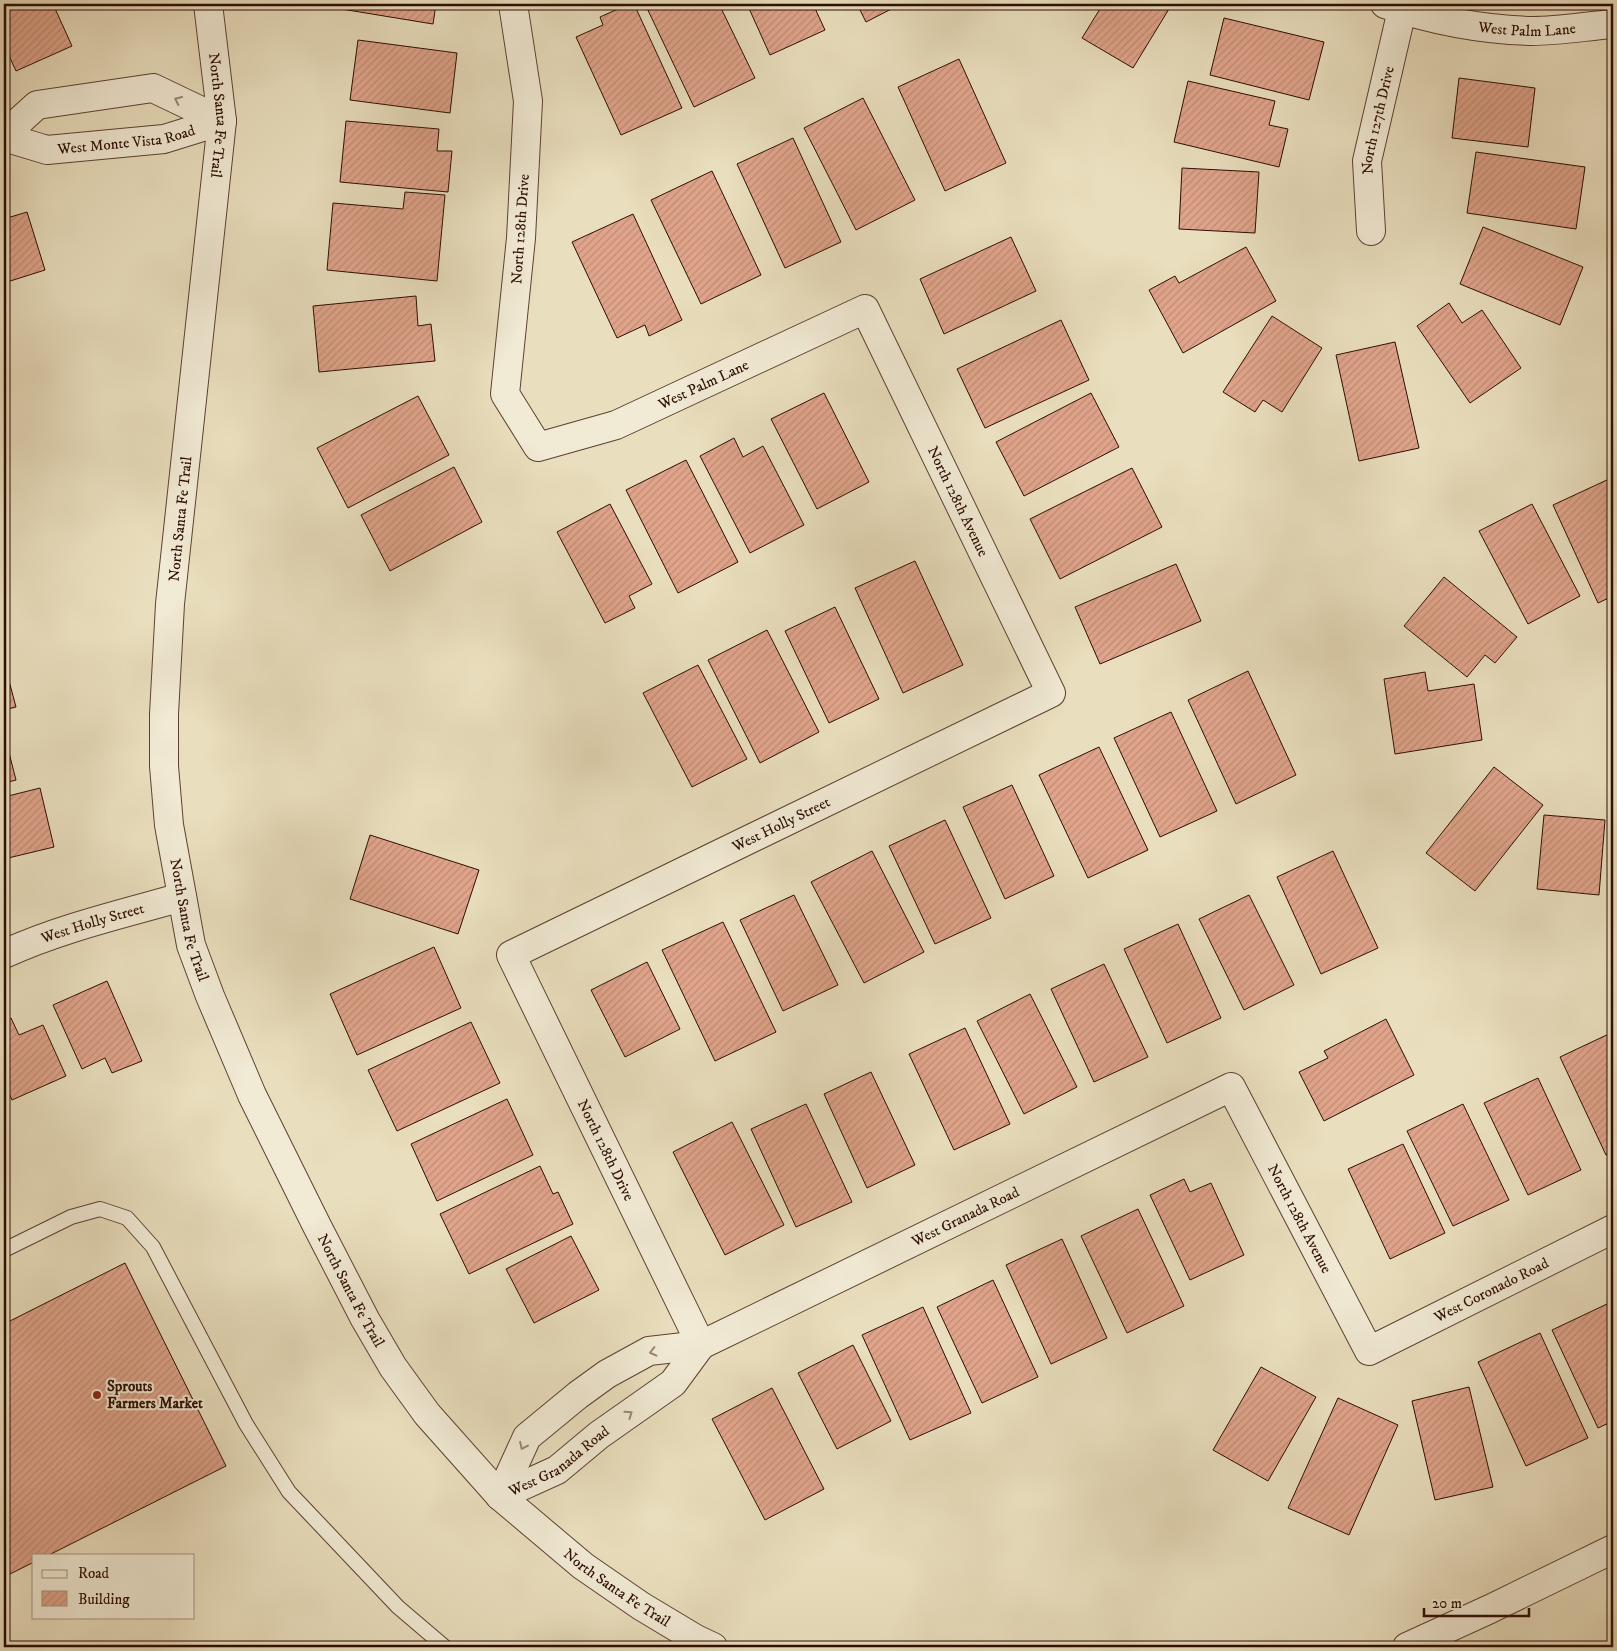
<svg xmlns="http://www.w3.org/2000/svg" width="1617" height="1651" font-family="'IM FELL DW Pica',serif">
<defs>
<pattern id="building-hatch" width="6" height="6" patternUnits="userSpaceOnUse" patternTransform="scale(1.25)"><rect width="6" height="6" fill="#e0a48b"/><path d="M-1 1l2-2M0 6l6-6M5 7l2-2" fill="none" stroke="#c08c76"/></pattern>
</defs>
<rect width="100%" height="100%" fill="#e9debd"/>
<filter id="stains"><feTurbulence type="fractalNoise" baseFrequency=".004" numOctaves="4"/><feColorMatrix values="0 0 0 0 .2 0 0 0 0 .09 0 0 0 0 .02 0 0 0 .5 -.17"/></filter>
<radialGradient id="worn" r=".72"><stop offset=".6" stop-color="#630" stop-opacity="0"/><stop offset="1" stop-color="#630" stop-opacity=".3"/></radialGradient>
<!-- building -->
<g fill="url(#building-hatch)" stroke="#2d0d03">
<path d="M22,4H53L72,46L16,71L5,47H4V12Z"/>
<path d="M323,4H436L433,24L323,6Z"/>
<path d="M629,4H634L682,108L621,135L576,37L603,25L600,17Z"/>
<path d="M645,4H719L755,78L694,107Z"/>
<path d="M747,4H813L825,30L770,55Z"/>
<path d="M857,4H901L866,22Z"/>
<path d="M1050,4H1060L1055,9Z"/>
<path d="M1103,4H1172L1133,68L1082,38Z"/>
<path d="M1224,18L1324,42L1309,100L1210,75Z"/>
<path d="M358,40L457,53L450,113L350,100Z"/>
<path d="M959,59L1006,163L945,191L898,87Z"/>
<path d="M1459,78L1535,88L1528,147L1452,138Z"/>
<path d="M1188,81L1275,101L1269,125L1288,129L1279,167L1174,142Z"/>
<path d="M1608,95H1613V138Z"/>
<path d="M863,98L915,200L856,230L804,128Z"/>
<path d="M346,121L439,129L437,151H452L448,192L340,182Z"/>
<path d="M793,138L841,242L785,268L737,164Z"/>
<path d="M1476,152L1585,167L1576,229L1467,213Z"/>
<path d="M1182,168L1259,172L1255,233L1179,229Z"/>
<path d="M712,171L761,275L701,304L651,200Z"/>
<path d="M405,192L445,195L437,281L327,270L333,203L403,209Z"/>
<path d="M27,212L45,270L4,283V219Z"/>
<path d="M633,214L682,320L649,336L645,325L617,338L572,242Z"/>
<path d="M1483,227L1583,267L1560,325L1460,284Z"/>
<path d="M1011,237L1036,291L944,334L920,279Z"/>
<path d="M1246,247L1276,301L1183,353L1149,290L1175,276L1179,283Z"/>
<path d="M416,296L418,326L431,324L435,361L319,372L313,306Z"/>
<path d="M1449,303L1462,323L1482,310L1521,368L1470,403L1417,326Z"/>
<path d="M1272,316L1322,348L1282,412L1263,400L1255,412L1223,392Z"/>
<path d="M1061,320L1089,380L985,428L957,369Z"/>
<path d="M1395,342L1419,448L1359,461L1336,355Z"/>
<path d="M824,393L869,482L817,509L771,419Z"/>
<path d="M1091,393L1119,447L1024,496L996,442Z"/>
<path d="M418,396L449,455L348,508L317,448Z"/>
<path d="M734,438L743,457L763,446L804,525L750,553L700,456Z"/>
<path d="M686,460L738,562L678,593L626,490Z"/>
<path d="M454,467L482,522L390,571L361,515Z"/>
<path d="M1132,468L1162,527L1060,579L1030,519Z"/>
<path d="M1609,479L1613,489V596L1598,603L1553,505Z"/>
<path d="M610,504L652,584L629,596L635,608L605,623L557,532Z"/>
<path d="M1532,504L1580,596L1528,624L1479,531Z"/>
<path d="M915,561L963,665L903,693L855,588Z"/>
<path d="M1176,564L1201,621L1100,664L1075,607Z"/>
<path d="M1444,577L1517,637L1495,663L1485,655L1467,677L1404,626Z"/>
<path d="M835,607L879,699L829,723L785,631Z"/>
<path d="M767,630L819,732L760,763L708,660Z"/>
<path d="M4,662L16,707L4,710Z"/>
<path d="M698,665L747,759L692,787L643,693Z"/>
<path d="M1248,671L1296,775L1236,804L1188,700Z"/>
<path d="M1425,672L1428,691L1474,684L1482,740L1395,754L1384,679Z"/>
<path d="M1171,712L1217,811L1160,837L1114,738Z"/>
<path d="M4,733L16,780L4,783Z"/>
<path d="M1099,747L1148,850L1088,878L1039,775Z"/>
<path d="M1494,767L1543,805L1475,891L1426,853Z"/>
<path d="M1012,785L1054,876L1005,899L963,807Z"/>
<path d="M40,788L54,847L4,859V797Z"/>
<path d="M1544,815L1605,820L1599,895L1537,889Z"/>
<path d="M945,820L991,918L935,944L889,846Z"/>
<path d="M370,835L479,870L458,934L350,899Z"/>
<path d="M872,851L924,952L864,983L811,882Z"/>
<path d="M1333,851L1378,948L1321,974L1277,877Z"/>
<path d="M794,895L838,985L783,1011L740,920Z"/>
<path d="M1249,895L1294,985L1244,1010L1199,919Z"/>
<path d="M723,922L776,1032L715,1061L662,950Z"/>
<path d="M1178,924L1221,1018L1167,1043L1124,949Z"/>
<path d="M434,947L461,1008L357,1055L330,994Z"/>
<path d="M647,962L680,1029L625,1057L591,990Z"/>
<path d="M1104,964L1148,1057L1094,1082L1051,989Z"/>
<path d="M107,981L142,1061L112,1073L105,1058L82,1069L53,1005Z"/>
<path d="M1030,994L1077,1087L1024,1114L977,1021Z"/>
<path d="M11,1018L19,1035L43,1025L66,1076L12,1100L4,1082V1022Z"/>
<path d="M1386,1019L1414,1075L1324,1121L1299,1072L1328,1058L1324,1051Z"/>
<path d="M471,1022L500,1083L397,1131L368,1070Z"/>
<path d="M965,1028L1010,1124L954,1150L909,1054Z"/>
<path d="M1613,1032V1152L1606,1155L1560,1057Z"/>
<path d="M871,1072L915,1165L867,1188L824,1094Z"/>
<path d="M1538,1078L1581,1170L1528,1195L1484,1103Z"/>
<path d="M507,1099L533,1155L437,1201L411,1144Z"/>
<path d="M806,1104L852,1202L796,1227L751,1129Z"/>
<path d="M1463,1104L1509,1200L1453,1226L1407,1131Z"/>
<path d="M732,1122L784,1225L725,1255L673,1152Z"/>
<path d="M1403,1144L1445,1233L1390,1259L1348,1169Z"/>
<path d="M540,1166L553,1194L558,1192L573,1224L469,1274L440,1214Z"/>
<path d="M1184,1179L1190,1192L1211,1183L1244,1255L1190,1280L1150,1195Z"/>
<path d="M1138,1209L1184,1306L1127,1333L1081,1236Z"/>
<path d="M571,1236L599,1290L534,1323L506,1269Z"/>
<path d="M1062,1239L1107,1338L1051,1364L1006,1265Z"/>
<path d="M125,1263L226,1466L49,1555H34V1562L4,1577V1324Z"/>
<path d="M993,1280L1038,1377L982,1403L937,1307Z"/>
<path d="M1607,1304L1613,1318V1421L1598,1428L1552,1330Z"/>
<path d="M923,1307L971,1413L910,1440L862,1335Z"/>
<path d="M1540,1333L1588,1438L1526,1466L1478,1362Z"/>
<path d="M853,1345L891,1421L837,1449L798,1373Z"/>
<path d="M1261,1367L1316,1397L1268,1481L1213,1450Z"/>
<path d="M1469,1387L1493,1487L1435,1500L1412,1401Z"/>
<path d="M772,1388L824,1489L765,1520L712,1419Z"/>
<path d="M1338,1398L1398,1425L1349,1535L1288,1508Z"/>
</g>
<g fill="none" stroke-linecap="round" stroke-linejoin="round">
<defs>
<path id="service" d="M4,1250L71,1217L100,1209L127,1218L153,1247L246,1424L289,1492L398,1607L445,1647"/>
<g id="minor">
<path id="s1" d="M513,4L528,101L521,238L505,394L538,447L616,425L865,309L1051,693L511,955L701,1345"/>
<path id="s2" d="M1385,4C1430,20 1484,30 1532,31C1559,31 1587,26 1613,24"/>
<path d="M4,135L37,105L153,88L222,121"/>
<path id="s3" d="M4,137L47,150L164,139L222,121"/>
<path id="s4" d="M1371,231L1367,161L1402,10"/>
<path id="s5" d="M4,954C61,928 122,914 182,897"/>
<path id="s6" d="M500,1496L527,1437L578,1395L607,1374L649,1351L701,1345L1231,1087L1369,1351L1613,1229"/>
<path id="s7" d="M500,1496L557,1470L599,1435L673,1383L701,1345"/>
</g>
<g id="tertiary">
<path id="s8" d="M208,4L222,121L170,604L164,714V766L169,825L191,945L210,996L252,1095L317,1226L365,1319L393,1367L427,1414L500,1496L583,1566L641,1606L696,1639L713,1647"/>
<path d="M1407,1647L1490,1609L1613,1549"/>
</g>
</defs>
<!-- service casing -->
<use href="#service" stroke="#5c4132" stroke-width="16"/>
<!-- minor casing -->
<use href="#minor" stroke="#5c4132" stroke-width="30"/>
<!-- tertiary casing -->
<use href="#tertiary" stroke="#5c4132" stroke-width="30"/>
<!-- service -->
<use href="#service" stroke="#f1ead4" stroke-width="14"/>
<!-- minor -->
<use href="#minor" stroke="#f1ead4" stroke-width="28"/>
<!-- tertiary -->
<use href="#tertiary" stroke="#f1ead4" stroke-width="28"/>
</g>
<!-- one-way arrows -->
<defs><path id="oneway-chevron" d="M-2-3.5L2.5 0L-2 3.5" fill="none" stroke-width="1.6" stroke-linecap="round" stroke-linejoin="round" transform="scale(1.25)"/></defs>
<g stroke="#998776">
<use href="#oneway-chevron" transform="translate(178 100) rotate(-155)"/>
<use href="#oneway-chevron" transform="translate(653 1352) rotate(166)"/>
<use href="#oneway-chevron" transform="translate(629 1414) rotate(-35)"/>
<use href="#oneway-chevron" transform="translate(523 1446) rotate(115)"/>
</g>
<!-- markers -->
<circle fill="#8f2418" stroke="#f1ead4" stroke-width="2" cx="97" cy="1395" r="5"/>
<g text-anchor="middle" stroke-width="4" stroke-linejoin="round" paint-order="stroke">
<!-- street labels -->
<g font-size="15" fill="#2d0d03" stroke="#f1ead4">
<text dy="5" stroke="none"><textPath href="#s2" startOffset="145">West Palm Lane</textPath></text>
<text dy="5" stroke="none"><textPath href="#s8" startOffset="112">North Santa Fe Trail</textPath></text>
<text dy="5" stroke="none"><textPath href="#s4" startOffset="112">North 127th Drive</textPath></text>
<text dy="5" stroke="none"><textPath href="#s3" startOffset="125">West Monte Vista Road</textPath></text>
<text transform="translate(520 229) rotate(-86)" y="5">North 128th Drive</text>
<text dy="5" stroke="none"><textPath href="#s1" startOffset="632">West Palm Lane</textPath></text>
<text dy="5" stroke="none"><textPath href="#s1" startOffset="1024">North 128th Avenue</textPath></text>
<text transform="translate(180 519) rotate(-84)" y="5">North Santa Fe Trail</text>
<text transform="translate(781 824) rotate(-26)" y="5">West Holly Street</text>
<text dy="5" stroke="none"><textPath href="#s8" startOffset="922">North Santa Fe Trail</textPath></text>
<text dy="5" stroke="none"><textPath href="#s5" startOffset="94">West Holly Street</textPath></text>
<text dy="5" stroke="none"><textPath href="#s1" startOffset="2054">North 128th Drive</textPath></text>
<text dy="5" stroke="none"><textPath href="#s6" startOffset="561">West Granada Road</textPath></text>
<text dy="5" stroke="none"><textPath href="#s6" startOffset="1005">North 128th Avenue</textPath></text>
<text dy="5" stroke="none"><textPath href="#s8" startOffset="1328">North Santa Fe Trail</textPath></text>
<text dy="5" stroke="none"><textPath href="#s6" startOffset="1291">West Coronado Road</textPath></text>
<text dy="5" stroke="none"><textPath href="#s7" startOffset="69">West Granada Road</textPath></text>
<text dy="5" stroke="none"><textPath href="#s8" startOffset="1732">North Santa Fe Trail</textPath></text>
</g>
<!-- poi labels -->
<g font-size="15" font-weight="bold" fill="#2d0d03" stroke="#f1ead4" text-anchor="start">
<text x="107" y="1391">Sprouts<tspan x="107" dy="17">Farmers Market</tspan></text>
</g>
</g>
<!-- margin -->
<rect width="1617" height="1651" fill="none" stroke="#e9debd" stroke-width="20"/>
<rect x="5" y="5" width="1607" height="1641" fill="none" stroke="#2d0d03" stroke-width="2.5"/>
<rect x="10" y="10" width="1597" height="1631" fill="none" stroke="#2d0d03"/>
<!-- legend -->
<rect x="32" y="1554" width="162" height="65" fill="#f1ead4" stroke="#a39280"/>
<rect x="42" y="1570" width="25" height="8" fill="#f1ead4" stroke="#a39280"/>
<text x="78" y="1578" font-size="15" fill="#2d0d03">Road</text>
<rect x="42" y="1591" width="25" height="15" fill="url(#building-hatch)" stroke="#a39280"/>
<text x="78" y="1604" font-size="15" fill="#2d0d03">Building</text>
<!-- scale -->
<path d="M1424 1608v8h105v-8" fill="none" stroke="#2d0d03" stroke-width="2.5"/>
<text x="1432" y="1608" font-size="15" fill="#2d0d03" stroke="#f1ead4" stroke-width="4" paint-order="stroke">20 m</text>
<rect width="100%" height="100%" filter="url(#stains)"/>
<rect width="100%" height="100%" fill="url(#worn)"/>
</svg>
